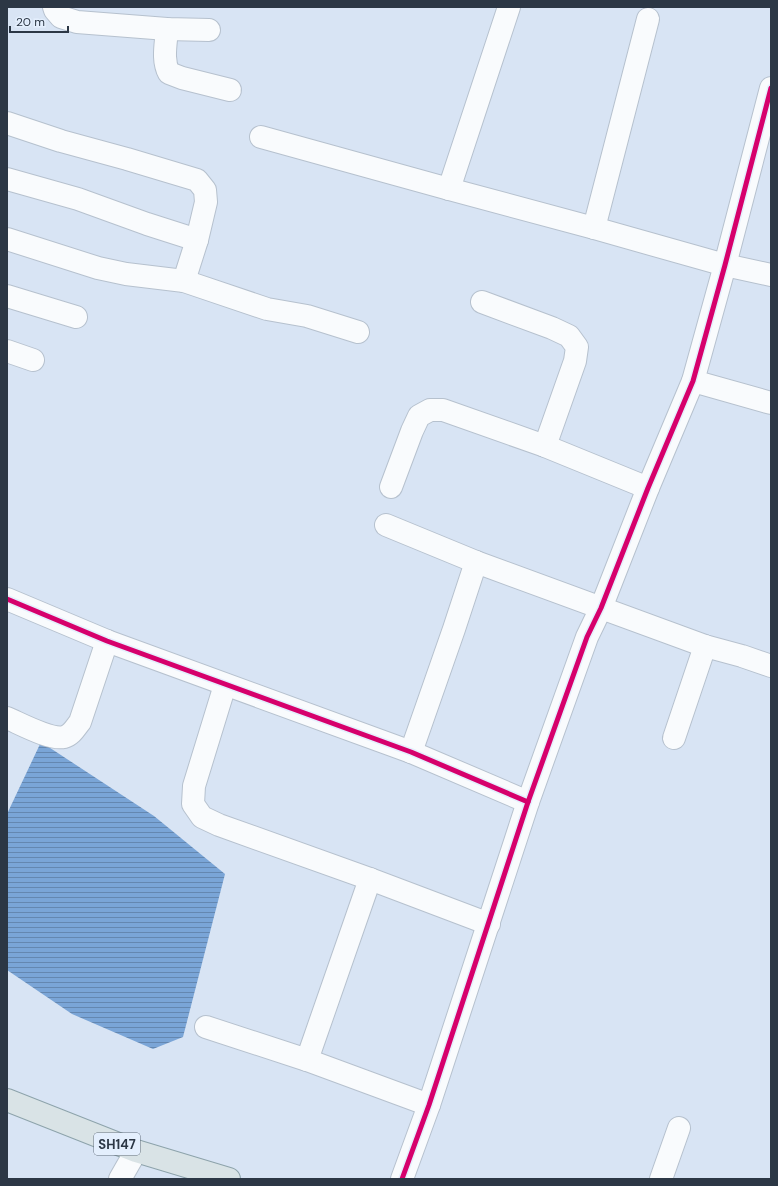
<svg xmlns="http://www.w3.org/2000/svg" width="778" height="1186" font-family="'DM Sans',sans-serif">
<defs>
<pattern id="water-rules" width="6" height="5" patternUnits="userSpaceOnUse"><rect width="6" height="5" fill="#7aa5d7"/><path d="M0 2.5h6" fill="none" stroke="#6487b0"/></pattern>
</defs>
<rect width="100%" height="100%" fill="#d8e4f4"/>
<!-- water -->
<path fill="url(#water-rules)" d="M41,742L154,816L225,874L183,1037L153,1049L72,1014L7,970V814Z"/>
<g fill="none" stroke-linecap="round" stroke-linejoin="round">
<defs>
<g id="minor">
<path d="M54,7L55,10L61,17L77,22L167,29L209,30"/>
<path d="M167,29C166,44 162,60 169,73L182,78L230,90"/>
<path d="M7,123L61,141L127,159L197,180L205,190L206,202L197,240L184,281"/>
<path d="M261,137L449,189L594,228L725,265L771,275"/>
<path d="M7,179L78,199L147,224L197,240"/>
<path d="M449,189L509,7"/>
<path d="M594,228L648,19"/>
<path d="M7,239L98,268L126,274L184,281L267,309L307,316L358,332"/>
<path d="M7,296L76,317"/>
<path d="M482,302L552,328L569,336L577,347L575,361L545,446"/>
<path d="M7,351L33,360"/>
<path d="M693,381L771,403"/>
<path d="M391,487L412,431L419,416L430,410H443L545,446L648,488"/>
<path d="M386,525L476,562L705,646L742,656L771,666"/>
<path d="M7,599L107,641L411,752L528,802"/>
<path d="M225,685L194,786L193,804L202,817L219,825L370,879L489,924"/>
<path d="M7,718C21,724 50,740 64,737C72,735 75,728 80,722L107,641"/>
<path d="M674,738L705,646"/>
<path d="M411,752L454,629L476,562"/>
<path d="M206,1027L307,1060L429,1105"/>
<path d="M307,1060L370,879"/>
<path d="M120,1179L136,1151"/>
<path d="M402,1179L429,1105L528,802L587,637L601,608L648,488L693,381L725,265L771,88"/>
<path d="M661,1179L679,1128"/>
</g>
<path id="major" d="M7,1100L136,1151L229,1179"/>
</defs>
<!-- minor casing -->
<use href="#minor" stroke="#b6c1ce" stroke-width="24"/>
<!-- major casing -->
<use href="#major" stroke="#8da3ab" stroke-width="24"/>
<!-- minor -->
<use href="#minor" stroke="#f9fbfd" stroke-width="22"/>
<!-- major -->
<use href="#major" stroke="#d9e3e6" stroke-width="22"/>
<defs>
<g id="cycleway">
<path d="M7,599L107,641L411,752L528,802"/>
<path d="M402,1179L429,1105L528,802L587,637L601,608L648,488L693,381L725,265L771,88"/>
</g>
</defs>
<!-- cycleway casing -->
<use href="#cycleway" stroke="#e4effd" stroke-width="8"/>
<!-- cycleway -->
<use href="#cycleway" stroke="#d6006c" stroke-width="5"/>
</g>
<g text-anchor="middle" stroke-width="3" stroke-linejoin="round" paint-order="stroke">
<!-- shield labels -->
<rect fill="#e4effd" stroke="#636e7c" stroke-width="1" x="94" y="1133" width="46" height="22" rx="3"/>
<g font-size="13" font-weight="bold" fill="#2c3745">
<text x="117" y="1149">SH147</text>
</g>
</g>
<!-- border -->
<rect width="778" height="1186" fill="none" stroke="#2c3745" stroke-width="16"/>
<!-- scale -->
<path d="M10 26v6h58v-6" fill="none" stroke="#2c3745" stroke-width="2"/>
<text x="16" y="26" font-size="12" fill="#2c3745" stroke="#e4effd" stroke-width="3" paint-order="stroke">20 m</text>
</svg>
